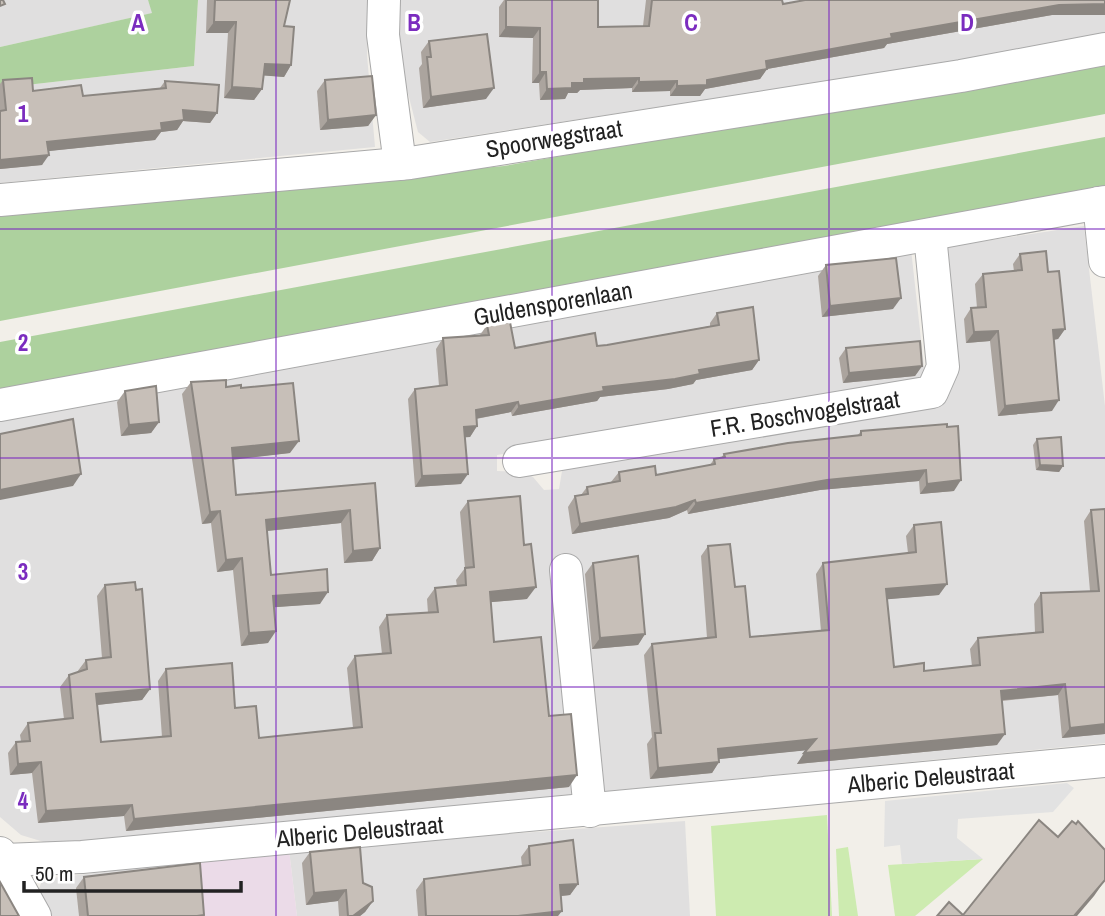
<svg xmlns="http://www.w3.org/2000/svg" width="1105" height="916" font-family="'Archivo Narrow',sans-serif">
<rect width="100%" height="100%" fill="#f2efe9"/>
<!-- residential -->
<g fill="#e0dfdf">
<path d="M0,0H148L153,13L0,47Z"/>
<path d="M198,0H369L367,55L375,147L0,183V88L194,66Z"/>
<path d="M398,0H1105V39L430,142L418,132L398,55Z"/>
<path d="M1084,226L1105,406V743L54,845L21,835L0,817V420L911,249L925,376L910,386L497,455V471L523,472L533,477L544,490L559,489L562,471L579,460L934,404L945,247Z"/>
<path d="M685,821L690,916H297L289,850Z"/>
<path d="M166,865L171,916H44L37,893L43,879Z"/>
</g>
<!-- industrial -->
<path fill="#ebdbe8" d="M289,850L297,916H171L166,865Z"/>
<!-- grass -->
<g fill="#cdebb0">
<path d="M827,815L832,916H716L711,826Z"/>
<path d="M848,847L858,916H839L836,849Z"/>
<path d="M983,859L915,916H895L888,865Z"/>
</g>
<!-- forest -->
<g fill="#add19e">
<path d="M148,0H198L194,66L0,88V47L152,13Z"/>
<path d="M1105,61V114L0,321V212L504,166Z"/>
<path d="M1105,137V189L0,392V342Z"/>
</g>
<!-- parking -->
<path fill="#e2e2e2" d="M1067,783L1074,788L1053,812L958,819L957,838L983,859L902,864L900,845L884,847L885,801Z"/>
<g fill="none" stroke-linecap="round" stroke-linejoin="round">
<defs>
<g id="street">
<path d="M384,0L383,35L400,164"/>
<path d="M0,200L410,163L961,76L1105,49"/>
<path d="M1099,203L1105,261"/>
<path d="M0,405L1105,202"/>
<path d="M519,461L932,392L943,367L930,235"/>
<path d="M566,570L590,811"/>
<path d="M0,853L35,916"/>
<path d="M4,860L82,857L1105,761"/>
</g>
</defs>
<!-- street casing -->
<use href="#street" stroke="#a9a9a9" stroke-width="34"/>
<!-- street -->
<use href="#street" stroke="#fff" stroke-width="32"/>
</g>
<!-- wall -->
<g fill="#aba49e">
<path d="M207,0H290L284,26L291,65L284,77L263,75L262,89L254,100L224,98L228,33H206Z"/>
<path d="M504,0H598V27L643,26L646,0H782L783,4L1052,15L887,44L884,48L767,69L760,79L705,89L700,96H670V91L632,92V88L580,90L577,93H568L565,99L540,100L539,83H532L533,38L499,37V7Z"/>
<path d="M429,41L486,99L423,108L419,68L422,64L421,52Z"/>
<path d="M3,80L33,91L83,96L160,88L165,81L217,113L210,123L183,121L177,130L161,132L155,140L48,151L42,165L0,169V84Z"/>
<path d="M325,80L376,115L368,126L320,130L317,91Z"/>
<path d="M1020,254L1048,272L1065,329L1058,339L1053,340L1052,411L998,416L990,341L966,343L964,319L971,308H977L975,284L983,274L1014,271L1013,264Z"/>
<path d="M826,265L893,309L822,317L818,276Z"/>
<path d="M717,313L759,360L752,370L696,380L693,384L668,389L600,397L597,401L512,416L511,412L476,419L477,426L470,437H465L461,484L415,487L408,399L415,389L439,386L436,349L443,338L480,335L487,325L515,348L607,345L710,326V323Z"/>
<path d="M846,348L922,366L915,376L843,383L839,358Z"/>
<path d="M191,382L226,387L241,388L290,453L233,459L236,495L375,483L380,548L372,561L344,563L341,523L267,531L271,575L320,604L274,607L268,643L241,646L233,570L217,572L211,523L202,524L182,394Z"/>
<path d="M125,391L159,422L151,433L121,436L117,402Z"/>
<path d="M947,424L954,491L920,494L919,481L820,490L688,514L687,510L669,518L572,534L568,507L575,496L581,495L587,487L611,482L619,472L656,475L710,465L714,459L721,458L724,454L858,435L861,431Z"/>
<path d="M1037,439L1063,466L1059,472L1036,470L1033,445Z"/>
<path d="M468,501L527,599L491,602L494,642L549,716L569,787L126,831L124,816L38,823L32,773L10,775L8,753L16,742L21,741L20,735L28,723L64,719L60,687L69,675L77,672L86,660L102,658L97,596L105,585L136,590L150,689L142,700L97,705L101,742L162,737L158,681L166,669L235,708L259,738L353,728L347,668L355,656L382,654L379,627L387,615L428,613L427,599L435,588L457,586L456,580L465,568L460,512Z"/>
<path d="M1105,509V734L1062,738L1058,695L1002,701L997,745L797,764L807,750L719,759V762L712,773L650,779L647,744L652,737L644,655L652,644L707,638L701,556L708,546L735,587L750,637L821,631L816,574L823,563L908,553L906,536L914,525L939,595L887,599L894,667L924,671L972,666L970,649L978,638L1035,633L1034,604L1041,593L1090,591L1084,521L1091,510Z"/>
<path d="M593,563L645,634L638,645L592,649L585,574Z"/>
<path d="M529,846L578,884L570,895L561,896L558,916H418L416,890L424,879L522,866L521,857Z"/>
<path d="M310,852L363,883L373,901L365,912L360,916H339L338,901L306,905L302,863Z"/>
<path d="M84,877L204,916H79L76,888Z"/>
</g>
<!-- shaded-wall -->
<g fill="#8b8681">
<path d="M1105,4V15H1052L887,44L884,48L767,69L760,79L705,89L700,96H670L677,86L766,61L891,34L1059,5Z"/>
<path d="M214,22H236L228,33H206Z"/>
<path d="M506,27L540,28L533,38L499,37Z"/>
<path d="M265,64L291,65L284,77L257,75Z"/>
<path d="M540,72H546L539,83H532Z"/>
<path d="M639,78L632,88L580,90L577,93H568L565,99L540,100L547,89L584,79Z"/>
<path d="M677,81L670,91L632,92L639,82Z"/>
<path d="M232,87L262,89L254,100L224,98Z"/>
<path d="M494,88L486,99L423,108L431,97Z"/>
<path d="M183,110L217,113L210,123L183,121L177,130L161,132L155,140L40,152L47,142L161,123Z"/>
<path d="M376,115L368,126L320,130L328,120Z"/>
<path d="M49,155L42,165L0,169V160Z"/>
<path d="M901,298L893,309L822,317L830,306Z"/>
<path d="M1065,329L1058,339L1045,341L1053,330Z"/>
<path d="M998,331L990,341L966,343L974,332Z"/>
<path d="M759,360L752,370L696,380L693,384L668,389L600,397L597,401L512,416L519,406L603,387Z"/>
<path d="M922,366L915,376L843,383L849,373Z"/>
<path d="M1059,400L1052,411L998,416L1005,406Z"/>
<path d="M518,402L511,412L469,420L476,410Z"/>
<path d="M159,422L151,433L121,436L129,425Z"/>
<path d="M477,426L470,437L457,438L464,427Z"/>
<path d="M299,441L290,453L223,461L232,448Z"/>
<path d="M1040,465L1063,466L1059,472L1036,470Z"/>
<path d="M926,470L919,481L820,490L688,514L696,503L827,480Z"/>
<path d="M81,474L73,486L0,500V490Z"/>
<path d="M468,474L461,484L415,487L422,476Z"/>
<path d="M961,480L954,491L920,494L927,484Z"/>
<path d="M695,500L687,510L669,518L572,534L580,524Z"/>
<path d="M350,510L341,523L257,532L266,520Z"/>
<path d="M220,511L211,523L202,524L210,512Z"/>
<path d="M380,548L372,561L344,563L353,551Z"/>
<path d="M242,558L233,570L217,572L226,560Z"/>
<path d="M947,584L939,595L879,600L886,589Z"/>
<path d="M536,587L527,599L481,603L490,592Z"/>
<path d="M328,592L320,604L264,608L273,596Z"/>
<path d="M276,631L268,643L241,646L249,633Z"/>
<path d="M645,634L638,645L592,649L600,638Z"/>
<path d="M1065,684L1058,695L993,701L1001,691Z"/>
<path d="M150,689L142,700L88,706L96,694Z"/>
<path d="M1105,724V734L1062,738L1070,728Z"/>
<path d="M1005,734L997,745L797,764L804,753Z"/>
<path d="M816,739L809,750L710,760L718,749Z"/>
<path d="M41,762L32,773L10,775L18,764Z"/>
<path d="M719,762L712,773L650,779L658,768Z"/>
<path d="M577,775L569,787L126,831L134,819Z"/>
<path d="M132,805L124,816L38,823L46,811Z"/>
<path d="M1105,880L1094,896L1077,916H1074Z"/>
<path d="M578,884L570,895L552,897L560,885Z"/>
<path d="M346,890L338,901L306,905L314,893Z"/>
<path d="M373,901L365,912L360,916H353Z"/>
<path d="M562,911L558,916H518Z"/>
</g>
<!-- building -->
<g fill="#c7bfb8" stroke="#8b8681" stroke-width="2">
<path d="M0,0H3L5,4L0,6Z"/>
<path d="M215,0H290L284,26L294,27L291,65L265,64L262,89L232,87L236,22H214Z"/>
<path d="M506,0H598V27L649,26L652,0H782L783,4L805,0H1105V4L1059,5L891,34L892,38L766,61L767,69L707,80V85L677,86V81L639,82V78L584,79V83H572V88L547,89L546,72H540V28L506,27Z"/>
<path d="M487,34L494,88L431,97L427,57H431L429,41Z"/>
<path d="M372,76L376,115L328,120L325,80Z"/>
<path d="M32,78L33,91L81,85L83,96L166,88L165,81L219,85L217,113L183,110L184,120L161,123L162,130L47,142L49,155L0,160V111L6,110L3,80Z"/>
<path d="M1046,251L1048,272L1059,271L1065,329L1053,330L1059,400L1005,406L998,331L974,332L971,308L986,307L983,274L1022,270L1020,254Z"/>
<path d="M896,258L901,298L830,306L826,265Z"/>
<path d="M753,307L759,360L699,370L700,374L675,379L603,387L604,391L519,406L518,402L476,410L477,426L464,427L468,474L422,476L415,389L447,385L443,338L489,335L487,325L510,322L515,348L595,333L597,346L607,345L719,325L717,313Z"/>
<path d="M920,341L922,366L849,373L846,348Z"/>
<path d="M226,380V387L241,385V388L293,383L299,441L232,448L236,495L375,483L380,548L353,551L350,510L266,520L271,575L327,569L328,592L273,596L276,631L249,633L242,558L226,560L220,511L210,512L191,382Z"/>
<path d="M156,386L159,422L129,425L125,391Z"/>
<path d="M73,419L81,474L0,490V434Z"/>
<path d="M947,424V427L958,426L961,480L927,484L926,470L827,480L696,503L695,500L676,507L580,524L575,496L588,494L587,487L620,481L619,472L655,466L656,475L715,464L714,459L725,457L724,454L788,443L861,435V431Z"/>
<path d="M1061,437L1063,466L1040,465L1037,439Z"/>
<path d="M520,496L524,545L531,544L536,587L490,592L494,642L541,637L549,716L571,714L577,775L134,819L132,805L46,811L41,762L18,764L16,742L30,741L28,723L73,718L69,675L87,669L86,660L111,657L105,585L135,582L136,590L142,589L150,689L96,694L101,742L171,736L166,669L232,663L235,708L256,706L259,738L362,727L355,656L391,653L387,615L438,612L435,588L466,585L465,568L474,567L468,501Z"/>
<path d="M1105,509V724L1070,728L1065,684L1001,691L1005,734L804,753L816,739L718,749L719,762L658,768L655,733H661L652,644L716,637L708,546L730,544L735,587L745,586L750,637L829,630L823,563L916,552L914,525L941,522L947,584L886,589L894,667L924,663V671L980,665L978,638L1043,632L1041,593L1099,591L1091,510Z"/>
<path d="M638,556L645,634L600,638L593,563Z"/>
<path d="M1039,820L1058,837L1072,821L1076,824L1078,821L1105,850V880L1074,916H937L949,902L963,915Z"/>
<path d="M573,840L578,884L560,885L562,911L518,916H426L424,879L530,865L529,846Z"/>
<path d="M360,847L363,883L372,887L373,901L353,916H348L346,890L314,893L310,852Z"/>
<path d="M200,863L204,915L197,916H88L84,877Z"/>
<path d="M0,882L19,916H0Z"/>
</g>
<!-- grid -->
<path fill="none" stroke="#7b2cbf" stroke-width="2" stroke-opacity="0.55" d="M276,0V916M552,0V916M829,0V916M0,229H1105M0,458H1105M0,687H1105"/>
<g text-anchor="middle" stroke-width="7" stroke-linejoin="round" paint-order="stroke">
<!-- street labels -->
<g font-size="24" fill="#222" stroke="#fff">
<text transform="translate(554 139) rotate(-9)" y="8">Spoorwegstraat</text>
<text transform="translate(553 304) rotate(-10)" y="8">Guldensporenlaan</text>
<text transform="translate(805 414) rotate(-9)" y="8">F.R. Boschvogelstraat</text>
<text transform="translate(931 778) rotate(-5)" y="8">Alberic Deleustraat</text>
<text transform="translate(360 832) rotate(-5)" y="8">Alberic Deleustraat</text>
</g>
</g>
<g font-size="23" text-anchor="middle" font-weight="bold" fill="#7b2cbf" stroke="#fff" stroke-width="7" stroke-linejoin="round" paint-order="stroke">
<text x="138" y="31">A</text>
<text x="414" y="31">B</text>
<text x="691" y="31">C</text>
<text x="967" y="31">D</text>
<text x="23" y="122">1</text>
<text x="23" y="351">2</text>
<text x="23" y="580">3</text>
<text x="23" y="809">4</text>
</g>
<!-- scale -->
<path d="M24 881v10h217v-10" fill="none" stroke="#222222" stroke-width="3.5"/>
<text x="35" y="881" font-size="21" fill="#222222" stroke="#ffffff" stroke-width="5" paint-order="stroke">50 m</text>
</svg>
